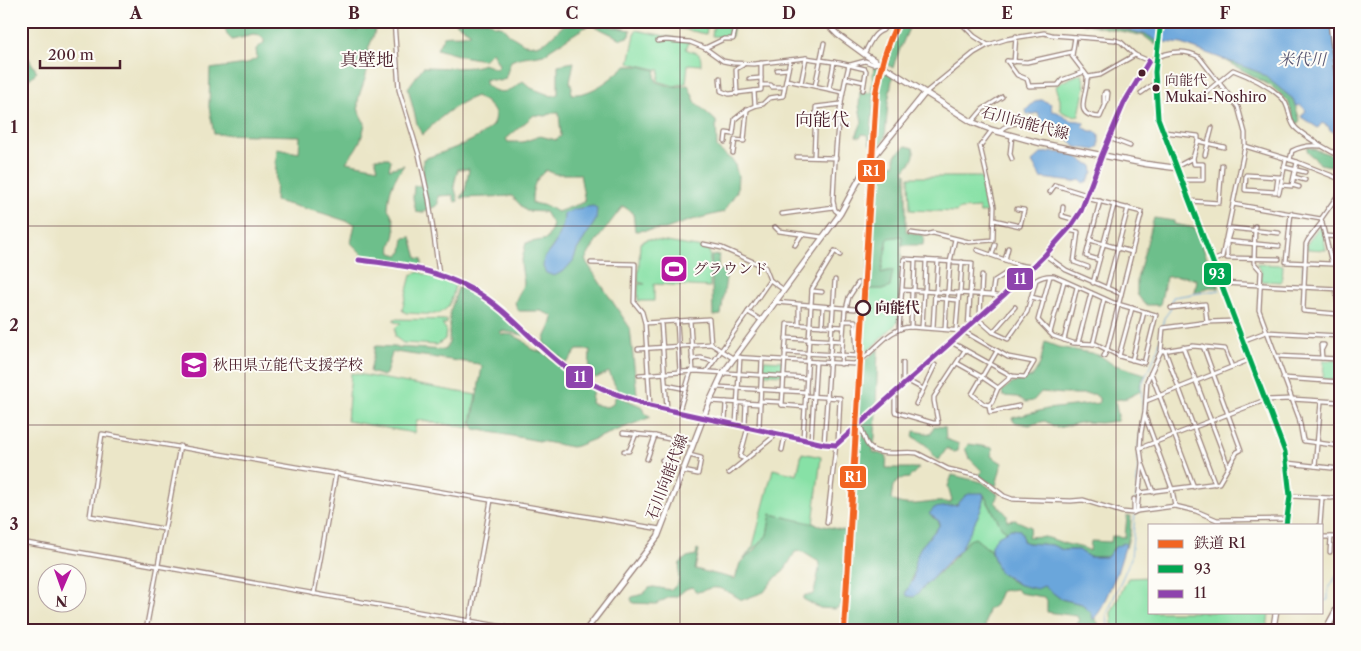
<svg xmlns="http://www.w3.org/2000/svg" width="1361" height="651" font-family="'Libre Caslon Text','Noto Serif JP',serif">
<rect width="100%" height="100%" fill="#fdfcf7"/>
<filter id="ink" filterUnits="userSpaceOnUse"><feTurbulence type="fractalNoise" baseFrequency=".02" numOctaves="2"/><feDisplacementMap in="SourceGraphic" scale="10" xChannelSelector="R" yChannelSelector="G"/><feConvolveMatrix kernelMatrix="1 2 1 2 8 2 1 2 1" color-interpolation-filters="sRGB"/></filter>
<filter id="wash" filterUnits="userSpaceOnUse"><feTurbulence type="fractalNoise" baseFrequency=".0096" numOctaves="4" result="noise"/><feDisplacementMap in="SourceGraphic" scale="20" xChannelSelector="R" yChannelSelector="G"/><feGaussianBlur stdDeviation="1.12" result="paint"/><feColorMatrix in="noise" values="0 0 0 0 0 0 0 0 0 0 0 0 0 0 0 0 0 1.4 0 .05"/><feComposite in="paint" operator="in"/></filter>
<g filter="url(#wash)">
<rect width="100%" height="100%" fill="#ebe6c8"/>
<!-- green -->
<g fill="#87e1a6" stroke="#688068">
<path d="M645,21H705L708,22L706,34Z"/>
<path d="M717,22L734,24L732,36L729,37L712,36L714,23Z"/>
<path d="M636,30L689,41L686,49C697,55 701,49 701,65L688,64L686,83L674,86L658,81L660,70L629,63Z"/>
<path d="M1082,73L1085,86L1079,115C1073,117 1065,114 1060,110V100L1056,86C1064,80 1073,77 1082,73Z"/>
<path d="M909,177H981L990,212L980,213L979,208L960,209L956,212L910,210Z"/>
<path d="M1320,225L1322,226L1326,250L1307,249V244Z"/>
<path d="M902,236L898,322L864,355H861L867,289H885L890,287L889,270L881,273L888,238Z"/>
<path d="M648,239L709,249L710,255V287L654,284V301H638V284H645L638,282L640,243Z"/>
<path d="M1256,264L1283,265L1282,282L1261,281V271Z"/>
<path d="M419,272L455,285C449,321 436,314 406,313L402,310L411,275Z"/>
<path d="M394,319L447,320L446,324H442L446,329L445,339L437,345L403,343L395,337V328L401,323L394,322Z"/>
<path d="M764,360L784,361L783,375L763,374Z"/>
<path d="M1324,360L1340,361V381L1323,379Z"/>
<path d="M351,373L476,395L470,428L417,420L414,433L347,421Z"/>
<path d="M802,453L821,457L813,524L771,514L767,535L744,559L753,546L773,469L797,475Z"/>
<path d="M984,496L1002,528L1007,531C999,537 991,540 991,551L975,538L961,549L981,510Z"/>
<path d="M1150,577V612H1269L1267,630H1113L1111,613L1128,578Z"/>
</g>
<!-- forest -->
<g fill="#6dbf8b" stroke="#5c6f5b" fill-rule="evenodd">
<path d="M21,21L28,48L26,54L37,72L27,81L21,82Z"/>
<path d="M256,21H353V30H358L359,21H374C378,32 370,41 368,51C367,58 368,65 367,71C363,92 350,102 365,123C362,141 357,148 346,162L378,168L375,158H389L391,160L389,169L404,165C393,181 389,189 388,209C393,214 395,226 395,233C394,241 389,244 391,253L398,255L402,252L404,238L411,237L417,258L422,259V267L365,257L351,243L355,224L322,213L275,201C276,183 275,166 277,149L299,153L300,136L214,134L209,107L210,69L246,64L257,58L256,49L264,43V40L261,36L253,35L232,40L227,35L225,28L228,25H248Z"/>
<path d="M457,21H488L494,25L503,27L510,35L524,44L537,45L547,41L568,21H604L609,26L631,30L630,36L621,39L590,24L549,50L547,53C535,57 523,55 511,61L505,79L500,81L485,79V84C499,96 509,93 523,81L531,88L552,96L558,94V65L574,62L570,82L572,87L571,94C591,96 611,79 625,66H640L656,70L655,76L657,82L673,87L688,85L696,103L716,121L717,148L734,162L738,176L737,191L724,212L688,221L666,229L635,231L633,213L623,206L597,240L585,260L630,328L637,394L630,396L618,392L609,372L596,378L589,375L590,350H577L567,363L544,343C546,332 552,328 553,316L541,311H519L517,309L515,302L524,283L521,264L526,243L547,239L553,225L545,212L526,211L512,196L461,198L465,191L469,169H458L454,185L458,201L455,202L453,195L438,196V205L422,213L416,212L413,198L414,186L423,185V159C441,153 483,140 493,124C494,121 495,116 495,112L486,102L476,96C455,104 437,120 422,135L417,124L408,88L423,67C437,67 473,70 483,64L497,69L499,65L492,52L484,60L461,56L437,49L444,36C455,34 459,37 471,33L456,23ZM552,113H559L561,136L556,140L540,136L523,142H508L506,139L534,115L546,116ZM546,170L555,174H580L585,202L557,212L547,206L532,203C532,187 534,181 546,170ZM596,220L577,250L573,261L544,258L558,239L564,223Z"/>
<path d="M900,21H912L895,61L893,68L883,62Z"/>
<path d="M1072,21H1093L1147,35L1157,41L1156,45L1144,36Z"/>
<path d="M1215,55L1261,73L1293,99L1300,120L1296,126L1288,101L1271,86Z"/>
<path d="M874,67L878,68L875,84L870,145L868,135L862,134L860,137L856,136L862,122L859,106L860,92L871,93Z"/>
<path d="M882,69L893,74L888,103L885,138L873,153L876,106Z"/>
<path d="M906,146L913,148C917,157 910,163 904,171L906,173V231L924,236L923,245H902V236L888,238L881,273L893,270L890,287L885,289H867L873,168L895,164V155Z"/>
<path d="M1307,147L1332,155L1336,158V167L1320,164C1316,157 1306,155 1307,147Z"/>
<path d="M1154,218L1174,221V224L1195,228L1219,288L1210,287L1196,292H1195L1197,280L1184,276L1166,277L1160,305H1145L1137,294V279Z"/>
<path d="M719,255L718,270H727L721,315L713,316L711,256Z"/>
<path d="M462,287L491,305L525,333L524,335L502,331L500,332L502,334L513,335L524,341L531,349L544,353L574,377L593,386L591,403L593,404L606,407L612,405L616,396H618L643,407L645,413L651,417L577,446L572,447L474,429L472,423L482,367L479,364L395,352L392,353L386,374L383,376L370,372L375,347L377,346L445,350L449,343L450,312L458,288Z"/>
<path d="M1045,342L1058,347L1091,353L1101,356L1112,364L1145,374L1140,385L1141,391L1127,398L1115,400L1118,416L1117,421L1100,423L1084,422L1057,428L1045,421L1029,425L1014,422L1012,418L1047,409L1099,403V398L1094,394H1064L1041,392L1033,401L1026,402L1017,397L1003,396L1002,391C1011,383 1020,380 1032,377L1040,364Z"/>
<path d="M878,349L875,437L873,452L887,456L886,468H919L909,478L900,479L893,486L891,499C908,511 932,498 950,503L952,500L948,486L952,475L982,482L998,494L995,502L1007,515V521L1015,520L1031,527L1028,537C1044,535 1049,538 1063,543C1072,546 1081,546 1090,551L1091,541L1111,542L1112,536L1125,537L1127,516H1131L1130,533L1126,548V544L1115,547L1107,557H1089L1079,550H1063L1052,545L1028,543L1023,541L1022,534L1011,529L1007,531L1002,528L983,493L965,496L957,505L950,506L932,517L939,521V526L920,548L910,588L914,596L950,562L969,540L975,538L991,551L1000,572L1010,580L1020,585L1044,586L1061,599L1082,604L1093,614V618L1094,617L1100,626L1106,630H1063L1077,624L1079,621L1077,616L1047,612V600L1044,597L1020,593L1016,589L1001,591L995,605L988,610L985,628L987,630H848L847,596L861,364Z"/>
<path d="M934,426L945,427L946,439L959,444L958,451L954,452L947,448L939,460L934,457C931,447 922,442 913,437L914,431L931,434Z"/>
<path d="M969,444L993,448L991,456L1002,463L996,486L979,476L982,471L969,458L965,448Z"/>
<path d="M771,514L846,531L842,604L836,609L820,608L803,599L805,595H811L814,593L820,565L819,562L801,551L795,552L784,571L773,580L764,592L742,600C733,595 722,586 711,588C705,589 702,592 696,592L692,587L686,589L676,597H670L656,604L633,603L631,599L632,597L643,594L649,588L654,587L671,590L678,584L680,563L687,557L696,555L697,549L699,550L695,569L735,579L740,563L755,550L767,535Z"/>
</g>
<!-- water -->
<g fill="#6aa6db" stroke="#5a6283">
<path d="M1093,21H1340V137L1329,129V127L1322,123L1318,128L1301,117L1306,110L1300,105L1296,107L1293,99L1261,73L1182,44L1157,41L1147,35Z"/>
<path d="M1039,100H1042L1051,104L1052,111C1059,111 1062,116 1068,119C1074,122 1078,119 1084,123L1083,127L1090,131H1095L1099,135V147L1096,150L1075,147L1066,136L1041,122L1038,113L1028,115L1027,114L1026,110L1033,103Z"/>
<path d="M1055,152L1070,154L1074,152L1075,155L1084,162L1092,165L1093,172L1088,181L1083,183L1080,180L1073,182L1041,178L1032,162L1042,153Z"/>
<path d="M593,206L597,208L596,220L577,250L573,261L564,271L554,276L546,273L543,267L544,258C555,245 564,231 564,214L575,209Z"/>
<path d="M971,493H983L984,496L981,510L961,549L914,597L907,596L906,592L913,580L915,561L920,548L939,526V521L929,514L934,508L957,505L965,496Z"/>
<path d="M1011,529L1020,530L1022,534L1023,541L1028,543L1052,545L1063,550H1079L1089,557H1107L1115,547L1124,543L1126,544L1117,573L1100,611L1093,620L1092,614L1082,604L1061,599L1044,586L1037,589L1020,585L999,572L991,551V545L998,536Z"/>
</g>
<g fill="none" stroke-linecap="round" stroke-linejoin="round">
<!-- stream -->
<g stroke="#6aa6db" stroke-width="1">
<path d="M1321,216L1332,200"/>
<path d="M1305,242L1319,221"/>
<path d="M1303,260L1304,246"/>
<path d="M1303,275V265"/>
<path d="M1162,327L1164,318L1170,310L1173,297L1220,290"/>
<path d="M1136,502L1138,464V449L1143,412L1141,386L1158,350L1161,336"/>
<path d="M1322,601L1328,600V590L1340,570"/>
<path d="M1112,628H1108L1107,614L1131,558L1135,514"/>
</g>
</g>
</g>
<g filter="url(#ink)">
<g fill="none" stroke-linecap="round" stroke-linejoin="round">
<defs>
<g id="minor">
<path d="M394,21L399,90L419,155L429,200L439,274"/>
<path d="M959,21L974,36L988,45"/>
<path d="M1075,37L1072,56L1088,77L1100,75L1135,55"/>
<path d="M658,41L666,40L690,42L705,48L723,61L733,63L754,64L806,58L840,63L865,69L866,71L863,90"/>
<path d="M705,48L724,39H733L737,21"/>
<path d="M864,54C869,45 873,33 883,30L888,21"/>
<path d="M1007,61L1017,75L1027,79L1029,86L1058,85L1062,80L1084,72"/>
<path d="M1007,61L1027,62L1072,52"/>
<path d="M1014,62L1016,36"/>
<path d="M761,63V85H771L772,87H784"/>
<path d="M850,65L865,61L873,64L877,63"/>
<path d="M777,70L788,69"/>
<path d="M1087,77C1088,96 1071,116 1100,117L1107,101L1108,93"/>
<path d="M720,78L721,91L729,94L761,90V85"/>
<path d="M846,78L864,82"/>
<path d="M749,79L761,78"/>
<path d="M786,80L790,60"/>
<path d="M801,83L806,58"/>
<path d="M815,86L824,43"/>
<path d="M829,89L834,62"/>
<path d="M754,91L755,105"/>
<rect x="1105" y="92" width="2" height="2"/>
<path d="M925,93L974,53L988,45L1007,39L1044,33L1052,35L1115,40L1121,42L1135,55L1149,61C1164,53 1183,48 1199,57L1238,107L1245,133V146L1222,257L1212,261"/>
<path d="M1141,93L1155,83"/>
<path d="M737,94L736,69L743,65"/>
<path d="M1199,98L1233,70C1249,76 1268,85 1281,97C1290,105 1288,117 1294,126C1300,134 1330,151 1340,156"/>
<path d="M1104,103V94"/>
<path d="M972,122L983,109L1002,97"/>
<path d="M999,132C1004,125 1016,122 1024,123"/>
<path d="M1164,132L1198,136V141L1193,158L1176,167"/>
<path d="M1109,138L1130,146"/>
<path d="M1198,141L1224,147"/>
<path d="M725,142L726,133L733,134L735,119C744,112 751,105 763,104L769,98L783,96L786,80L842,92"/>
<path d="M1245,146L1297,162L1340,179"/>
<path d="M733,153L735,140L744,141L747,109"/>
<path d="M1205,155L1212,128"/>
<path d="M1338,155L1340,179"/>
<path d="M814,156L816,107L841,104"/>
<path d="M797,157L836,158"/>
<path d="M1012,159L1010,154L1012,136"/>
<path d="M1290,160L1292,151C1301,146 1310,145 1320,146"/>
<path d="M1297,162L1292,185L1299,187"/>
<path d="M1284,167L1305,172"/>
<path d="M1278,177L1276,192L1245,190L1246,175L1278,177H1281"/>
<path d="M1294,177L1305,180"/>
<path d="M1182,180H1203V164H1194L1193,158"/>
<path d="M1280,185L1292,186"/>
<path d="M1050,192L1055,185L1087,195"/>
<path d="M1279,193L1286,159"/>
<path d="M1086,198L1142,212L1107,350L1104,356"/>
<path d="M1190,201L1219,203L1222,165"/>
<path d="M1233,204L1321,219L1332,264L1286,262L1291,213"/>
<path d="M1063,207L1062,216L1076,220"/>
<path d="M782,214L834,207"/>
<path d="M840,214L835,210L833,201C835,156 837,110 849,65"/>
<path d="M1321,219L1340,192"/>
<path d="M994,220L1020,226L1024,210L1017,209"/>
<path d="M1322,222L1308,240L1306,244L1303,311L1338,314"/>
<path d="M1255,226L1254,263L1261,271L1259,310L1299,418L1303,440L1304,441L1340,446"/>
<path d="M775,227L779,231L822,237"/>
<path d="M1068,230L1078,232L1074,262L1088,267"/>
<path d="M911,233L925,235L933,233L969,242L993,240L994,206L980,146L992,130"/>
<path d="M1325,236L1340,237"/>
<path d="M1090,240L1132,252"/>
<path d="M1225,241L1279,246"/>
<path d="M703,244L722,248L765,267L770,280"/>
<path d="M795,245L802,234"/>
<path d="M977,250L1019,265L1032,267"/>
<path d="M992,255L995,245"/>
<path d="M1045,255L1066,270L1121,294"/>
<path d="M1279,259L1227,258V241L1231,228L1279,233"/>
<path d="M359,260C401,265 435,269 473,290C511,311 537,349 573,373C595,388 625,397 650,406L824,444L836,445L1004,295L1045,255L1071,226L1081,211L1102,155L1124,103L1149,61"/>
<path d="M1005,260L1008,248"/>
<path d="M1099,260L1086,256L1100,201"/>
<path d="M591,263L635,264L634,302L642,312L645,323L650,406"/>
<path d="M1093,283L1114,205"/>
<path d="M1221,283L1340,289"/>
<path d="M1107,288L1128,208"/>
<path d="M1336,289L1340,323"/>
<path d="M902,290L992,295L1001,297"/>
<path d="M914,290L915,260"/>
<path d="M812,291L822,292"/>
<path d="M925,291L926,260"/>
<path d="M936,292L938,261"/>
<path d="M948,292L950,262L955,239"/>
<path d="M960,293L962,262"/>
<path d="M992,295L994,281L1019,265"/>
<path d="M1031,297L1044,300"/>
<path d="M935,298L958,300"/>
<path d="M775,302L855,309"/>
<path d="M1171,308L1205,304L1207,322"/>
<path d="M846,309L849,297L858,283"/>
<path d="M748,312L761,320"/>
<path d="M980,315L982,275"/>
<path d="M977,318L993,332L1008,339L1027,312L1036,280C1041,277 1047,275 1054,276L1114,303L1156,315L1144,363L1119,356L1096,344L1073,343L1053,336L1038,320L1050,276"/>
<path d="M690,320L693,371"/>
<path d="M677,321L680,372"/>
<path d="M645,323L709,319L711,344"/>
<path d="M661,323L667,409"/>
<path d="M799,324V305"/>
<path d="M822,326L823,307"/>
<path d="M911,327L912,290"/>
<path d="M922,327L924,291"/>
<path d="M933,328L935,292"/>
<path d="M899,329L904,259L972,263L968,328"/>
<path d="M945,329L947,292"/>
<path d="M956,329L959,293"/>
<path d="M993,332L1015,307"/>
<path d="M1050,333L1064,281"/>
<path d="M786,338L842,341"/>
<path d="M1064,340L1077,287"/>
<path d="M1242,341L1266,332L1340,336"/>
<path d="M1078,343L1091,293"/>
<path d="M1093,344L1104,299"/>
<path d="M1183,347L1228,466"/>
<path d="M638,349L711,344L731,357L854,364C874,355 887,327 911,327L963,331L1008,357L1034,362L1025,377L1012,376L951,342"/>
<path d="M997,351L972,394L984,404L989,405L992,402L998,388"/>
<path d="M1163,351L1193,346L1225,349L1232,367"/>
<path d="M1165,351L1215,484"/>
<path d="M785,352L857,356L855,321H844"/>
<path d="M1119,356L1132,308"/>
<path d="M1276,356L1340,359"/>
<path d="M1322,358L1321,345H1324L1322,349"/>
<path d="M692,359L701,358L713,361"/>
<path d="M1132,360L1144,312"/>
<path d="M903,363V385"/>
<path d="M957,363L982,377L998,388L1012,376"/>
<path d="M841,364L845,309"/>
<path d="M707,371L770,280L784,290"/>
<path d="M1151,373L1194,487"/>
<path d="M639,375L695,371L807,378"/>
<path d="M1283,378L1340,382"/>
<path d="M908,381L923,389"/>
<path d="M666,385L686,389"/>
<path d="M717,387L806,392"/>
<path d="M895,393V412L933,423H938L934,401V397L965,350"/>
<path d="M806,396L840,398L838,443"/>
<path d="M709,401L760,404"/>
<path d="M760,401L780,402L782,405L805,407"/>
<path d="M1146,401L1249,360"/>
<path d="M916,404L935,365"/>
<path d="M782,405L787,324L843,327"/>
<path d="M989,405L990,412L1019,406"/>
<path d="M679,411L691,371"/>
<path d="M1145,416L1172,489L1175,506"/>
<path d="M725,422L726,402"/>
<path d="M736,424L740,357"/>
<path d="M860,425C863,431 864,439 867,444C875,459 904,450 917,453L948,469L978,476L1004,496L1012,499L1071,501L1083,500L1122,512L1133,513L1137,511L1175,506L1196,511L1217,520L1287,519"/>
<path d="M745,426L746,403"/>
<path d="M759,429L762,359"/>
<path d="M623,433L655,436L693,444"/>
<path d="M803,439L812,289L835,251L840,255"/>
<path d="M811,441L816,362"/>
<path d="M824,444L835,280"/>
<path d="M1140,448L1265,400L1291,399L1340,402"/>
<path d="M782,450L785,435"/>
<path d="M624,451H629L636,434"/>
<path d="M647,459L655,436"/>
<path d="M746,459L740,457L748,427"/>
<path d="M662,460L667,458L674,440"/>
<path d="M1287,463L1340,469"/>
<path d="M1143,465L1153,492"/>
<path d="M1315,466L1321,402"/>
<path d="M683,471L698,474L701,458L689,455"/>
<path d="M729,473L777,434"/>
<path d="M1139,493L1219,483L1237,452L1241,450L1203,346"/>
<path d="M1290,496L1331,498L1340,497"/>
<path d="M1137,511L1142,463L1140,448L1141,433L1145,411L1147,381L1161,351L1163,328L1208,322L1235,321"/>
<path d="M1134,512V499"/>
<path d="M827,523L836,445"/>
<path d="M1320,525L1322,498"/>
<path d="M164,529L90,516L102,434L660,529"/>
<path d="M1322,537H1340"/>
<path d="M21,542L521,630"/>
<path d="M1330,552L1331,537"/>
<path d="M314,594L336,473"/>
<path d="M146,630L180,446"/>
<path d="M468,630L491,500"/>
</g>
<g id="major">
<path d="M824,21L838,35L864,54L972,122L992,130L1040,143L1146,164L1176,168"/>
<path d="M1161,21L1155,72L1158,118L1285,452L1290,496L1286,525"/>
<path d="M586,630L658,536L709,403L723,373L840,214L867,165L925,93"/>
<path d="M1273,630L1276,612"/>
</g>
<g id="highway">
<path d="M1331,21L1340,95"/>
<path d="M1326,630L1340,604"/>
</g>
</defs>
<!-- minor casing -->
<use href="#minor" stroke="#9a827a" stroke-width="5.5"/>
<!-- major casing -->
<use href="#major" stroke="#9a827a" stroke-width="7"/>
<!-- highway casing -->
<use href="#highway" stroke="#9a827a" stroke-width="8"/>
<!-- minor -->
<use href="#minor" stroke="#fff" stroke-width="3"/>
<!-- major -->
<use href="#major" stroke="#fff" stroke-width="4.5"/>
<!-- highway -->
<use href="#highway" stroke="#fff" stroke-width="5.5"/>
<defs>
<path id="bus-1" d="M1161,21L1155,72L1158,118L1285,452L1290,496L1286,525"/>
<path id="bus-2" d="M359,260C401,265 435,269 473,290C511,311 537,349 573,373C595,388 625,397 650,406L824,444L836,445L1004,295L1045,255L1071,226L1081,211L1102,155L1124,103L1149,61"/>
</defs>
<!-- bus-1 casing -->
<use href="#bus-1" stroke="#fdfcf7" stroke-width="9"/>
<!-- bus-2 casing -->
<use href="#bus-2" stroke="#fdfcf7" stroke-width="9"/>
<!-- bus-1 -->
<use href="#bus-1" stroke="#00a651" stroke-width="5"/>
<!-- bus-2 -->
<use href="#bus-2" stroke="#8e44ad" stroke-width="5"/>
<defs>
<path id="rail-1" d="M844,630L876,93C880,68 887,45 898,21"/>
</defs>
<!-- rail-1 casing -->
<use href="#rail-1" stroke="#fdfcf7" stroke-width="10"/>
<!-- rail-1 -->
<use href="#rail-1" stroke="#f26522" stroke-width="6"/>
</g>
</g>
<!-- grid -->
<path fill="none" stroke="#4a1f2b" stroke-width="1" stroke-opacity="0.55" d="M245,21V630M463,21V630M680,21V630M898,21V630M1116,21V630M21,226H1340M21,425H1340"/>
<!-- icons -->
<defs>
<symbol id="stadium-square" viewBox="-11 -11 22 22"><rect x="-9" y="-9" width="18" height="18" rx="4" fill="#b5179e" stroke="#fdfcf7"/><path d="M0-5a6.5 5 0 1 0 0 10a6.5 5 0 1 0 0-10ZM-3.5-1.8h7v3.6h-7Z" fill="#fff"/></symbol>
<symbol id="school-square" viewBox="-11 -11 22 22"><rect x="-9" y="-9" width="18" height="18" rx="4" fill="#b5179e" stroke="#fdfcf7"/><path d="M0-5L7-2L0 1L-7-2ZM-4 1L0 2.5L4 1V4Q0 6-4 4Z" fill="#fff"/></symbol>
</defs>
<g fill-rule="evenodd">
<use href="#stadium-square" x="658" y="253" width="32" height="32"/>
<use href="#school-square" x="178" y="349" width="32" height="32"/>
</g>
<!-- markers -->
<g fill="#4a1f2b" stroke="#fdfcf7" stroke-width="2">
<circle cx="1142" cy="73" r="4.5"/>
<circle cx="1156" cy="88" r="4.5"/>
</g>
<circle fill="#fdfcf7" stroke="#4a1f2b" stroke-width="2.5" cx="863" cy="308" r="7"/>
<g text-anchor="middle" stroke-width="4" stroke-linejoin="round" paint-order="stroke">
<!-- bus labels -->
<g font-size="14" fill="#4a1f2b" stroke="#fdfcf7" text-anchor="start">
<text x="1165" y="85">向能代<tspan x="1165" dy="17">Mukai-Noshiro</tspan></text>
</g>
<!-- street labels -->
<g font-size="15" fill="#4a1f2b" stroke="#fdfcf7">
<text transform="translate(1025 123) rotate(15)" y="5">石川向能代線</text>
<text transform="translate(667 477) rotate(-69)" y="5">石川向能代線</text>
</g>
<!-- poi labels -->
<g font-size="15" fill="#4a1f2b" stroke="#fdfcf7" text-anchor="start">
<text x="693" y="274">グラウンド</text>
<text x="213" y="370">秋田県立能代支援学校</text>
</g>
<!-- stop labels -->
<g font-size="15" font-weight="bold" fill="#4a1f2b" stroke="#fdfcf7" text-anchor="start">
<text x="875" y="313">向能代</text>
</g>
<!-- water labels -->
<g font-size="16" font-style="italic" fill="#575571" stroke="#fdfcf7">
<text x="1302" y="65">米代川</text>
</g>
<!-- quarter labels -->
<g font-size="18" fill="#4a1f2b" stroke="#fdfcf7">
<text x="367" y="66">真壁地</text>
<text x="822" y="126">向能代</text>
</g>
</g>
<g stroke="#fdfcf7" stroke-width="2">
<rect x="857" y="159" width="29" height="24" rx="5" fill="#f26522"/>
<rect x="1203" y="262" width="29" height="24" rx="5" fill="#00a651"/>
<rect x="1006" y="267" width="28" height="24" rx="5" fill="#8e44ad"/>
<rect x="565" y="365" width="29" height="24" rx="5" fill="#8e44ad"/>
<rect x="839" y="465" width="28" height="24" rx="5" fill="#f26522"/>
</g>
<g font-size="14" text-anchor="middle" font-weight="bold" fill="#fff">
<text x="871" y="176">R1</text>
<text x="1217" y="279">93</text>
<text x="1020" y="284">11</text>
<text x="580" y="382">11</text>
<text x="853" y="482">R1</text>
</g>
<!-- margin -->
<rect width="1361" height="651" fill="none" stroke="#fdfcf7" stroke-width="55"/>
<!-- legend -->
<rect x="1148" y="524" width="175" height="90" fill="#fdfcf7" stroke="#b5a4a5"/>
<rect x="1158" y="540" width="25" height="8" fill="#f26522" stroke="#b5a4a5"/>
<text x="1194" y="548" font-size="15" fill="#4a1f2b">鉄道 R1</text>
<rect x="1158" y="565" width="25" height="8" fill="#00a651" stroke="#b5a4a5"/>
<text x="1194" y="574" font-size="15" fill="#4a1f2b">93</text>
<rect x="1158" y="590" width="25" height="8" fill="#8e44ad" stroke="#b5a4a5"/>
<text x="1194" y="598" font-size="15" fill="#4a1f2b">11</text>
<!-- north arrow -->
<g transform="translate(62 588) rotate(182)"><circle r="24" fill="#fdfcf7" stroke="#b5a4a5"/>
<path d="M0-4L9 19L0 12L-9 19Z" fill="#b5179e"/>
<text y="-8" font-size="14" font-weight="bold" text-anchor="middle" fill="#4a1f2b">N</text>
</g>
<!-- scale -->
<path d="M40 60v8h80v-8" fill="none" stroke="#4a1f2b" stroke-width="2.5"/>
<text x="48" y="60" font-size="15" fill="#4a1f2b" stroke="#fdfcf7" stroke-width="4" paint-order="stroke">200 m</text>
<rect x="28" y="28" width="1306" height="596" fill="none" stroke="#4a1f2b" stroke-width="2"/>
<g font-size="16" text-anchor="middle" font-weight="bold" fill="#4a1f2b">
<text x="136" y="19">A</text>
<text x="354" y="19">B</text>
<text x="572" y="19">C</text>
<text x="789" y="19">D</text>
<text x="1007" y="19">E</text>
<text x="1225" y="19">F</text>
<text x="14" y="133">1</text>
<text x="14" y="331">2</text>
<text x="14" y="530">3</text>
</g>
</svg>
